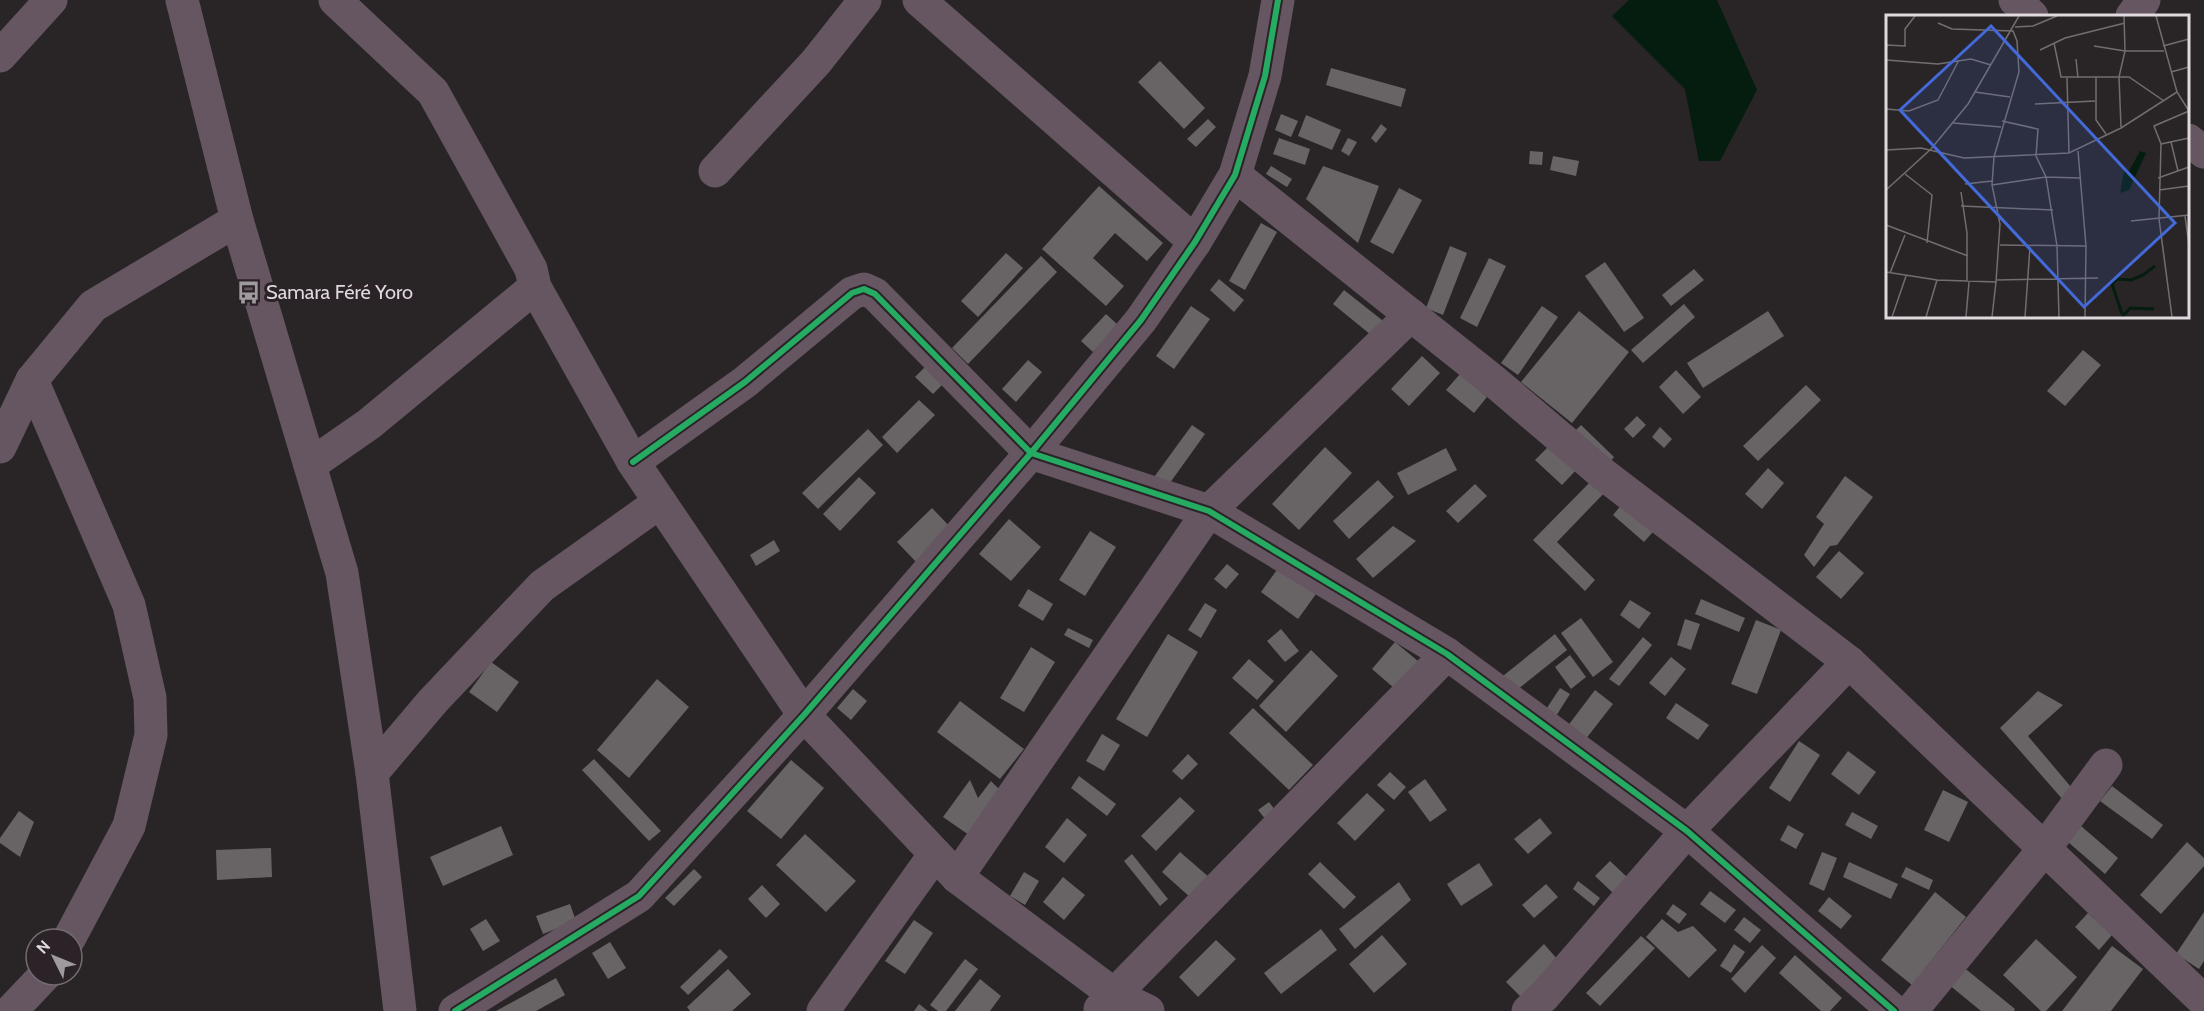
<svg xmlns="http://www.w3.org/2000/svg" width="2204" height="1011" font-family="Cabin,sans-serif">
<rect width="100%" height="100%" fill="#292527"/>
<!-- water -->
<path fill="#041d0f" d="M1629,0H1717L1757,90L1720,161H1699L1685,89L1612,16Z"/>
<!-- building -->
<g fill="#686466">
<path d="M1160,61L1205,108L1184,129L1138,82Z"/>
<path d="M1331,68L1406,89L1401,107L1326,85Z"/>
<path d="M1281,114L1298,121L1291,137L1275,130Z"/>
<path d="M1306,115L1341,130L1332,150L1298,136Z"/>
<path d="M1208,119L1216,127L1196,147L1187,139Z"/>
<path d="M1381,124L1387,129L1376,143L1371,138Z"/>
<path d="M1279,138L1310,149L1305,165L1273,154Z"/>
<path d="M1348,138L1357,142L1349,156L1341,151Z"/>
<path d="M1530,151L1543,152L1542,165L1529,164Z"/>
<path d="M1553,156L1579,161L1576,176L1550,170Z"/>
<path d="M1271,166L1292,179L1287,187L1266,174Z"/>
<path d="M1323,166L1379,186L1358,243L1306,199Z"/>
<path d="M1099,186L1163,243L1147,261L1115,233L1093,258L1124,286L1106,306L1042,249Z"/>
<path d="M1399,188L1422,200L1393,254L1370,242Z"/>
<path d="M1261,223L1277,232L1245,290L1229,281Z"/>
<path d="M1450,246L1467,253L1443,315L1426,308Z"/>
<path d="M1006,253L1023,268L978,317L961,301Z"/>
<path d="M1041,256L1057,272L968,364L952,348Z"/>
<path d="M1489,258L1506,266L1477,327L1460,318Z"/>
<path d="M1605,262L1644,318L1624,332L1585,276Z"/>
<path d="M1694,269L1704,280L1671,306L1662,295Z"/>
<path d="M1219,279L1244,300L1234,312L1210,290Z"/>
<path d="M1344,290L1387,324L1376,339L1333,304Z"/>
<path d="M1684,304L1695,317L1643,363L1631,350Z"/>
<path d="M1191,306L1210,319L1174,369L1156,356Z"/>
<path d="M1542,306L1558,317L1518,375L1501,363Z"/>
<path d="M1579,311L1629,352L1572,423L1521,382Z"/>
<path d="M1768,311L1784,336L1703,388L1687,363Z"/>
<path d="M1106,314L1118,325L1093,352L1081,341Z"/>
<path d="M2083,350L2101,365L2065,406L2047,391Z"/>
<path d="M1422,356L1440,373L1409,406L1391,389Z"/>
<path d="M1028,360L1042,372L1016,402L1002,389Z"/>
<path d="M929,363L947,380L933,394L915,377Z"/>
<path d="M1676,370L1701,397L1683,414L1659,387Z"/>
<path d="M1460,374L1487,397L1474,413L1446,390Z"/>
<path d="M1806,385L1821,400L1758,461L1743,446Z"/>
<path d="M919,400L935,415L897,453L882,437Z"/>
<path d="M1637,416L1646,425L1633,438L1624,429Z"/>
<path d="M1192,425L1205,434L1162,494L1149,484Z"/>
<path d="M1581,425L1614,457L1604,469L1570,436Z"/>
<path d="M1660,427L1672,439L1664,448L1652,437Z"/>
<path d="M868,429L883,445L818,509L802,493Z"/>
<path d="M1553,442L1579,467L1562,485L1535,460Z"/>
<path d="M1325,447L1352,473L1299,530L1272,504Z"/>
<path d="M1446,448L1457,470L1408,495L1397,473Z"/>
<path d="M1768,468L1784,483L1762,509L1745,494Z"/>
<path d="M1597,475L1610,487L1557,542L1595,580L1585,591L1533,540Z"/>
<path d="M1845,476L1873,497L1837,545L1830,546L1814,567L1804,555L1824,524L1816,517Z"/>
<path d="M859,477L876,493L840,531L823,514Z"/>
<path d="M1378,480L1394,497L1349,539L1333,521Z"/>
<path d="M1475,484L1487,496L1458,523L1446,511Z"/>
<path d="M1627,498L1659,525L1644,542L1613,515Z"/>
<path d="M932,508L953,530L918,564L897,542Z"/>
<path d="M1009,519L1041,547L1011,581L979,554Z"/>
<path d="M1393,526L1416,541L1373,578L1356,559Z"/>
<path d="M1090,531L1116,547L1085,596L1059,580Z"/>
<path d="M774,540L780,551L756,566L750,555Z"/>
<path d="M1839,551L1864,573L1841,599L1816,577Z"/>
<path d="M1284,560L1321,587L1298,619L1261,592Z"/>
<path d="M1227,564L1239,574L1226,589L1214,579Z"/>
<path d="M1028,589L1053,604L1043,621L1018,606Z"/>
<path d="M1701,599L1745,618L1739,632L1695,614Z"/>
<path d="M1630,600L1651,613L1639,629L1620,615Z"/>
<path d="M1205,603L1217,610L1201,638L1188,630Z"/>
<path d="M1581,618L1613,662L1593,677L1561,633Z"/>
<path d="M1685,619L1700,624L1691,650L1677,645Z"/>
<path d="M1756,620L1781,630L1757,694L1731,684Z"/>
<path d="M1068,628L1093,640L1089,648L1064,635Z"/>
<path d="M1281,629L1299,651L1285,662L1267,641Z"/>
<path d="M1168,634L1198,652L1147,737L1116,719Z"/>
<path d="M1555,634L1567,650L1518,689L1493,684Z"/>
<path d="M1643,637L1652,645L1619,686L1609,679Z"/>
<path d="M1395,642L1424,666L1401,694L1372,669Z"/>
<path d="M1031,647L1055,662L1024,712L1000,698Z"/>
<path d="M1311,650L1338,676L1286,732L1259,706Z"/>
<path d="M1570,655L1586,677L1571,689L1555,667Z"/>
<path d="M1671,657L1686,669L1665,696L1649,683Z"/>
<path d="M1249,659L1274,681L1257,700L1232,678Z"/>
<path d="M491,662L519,682L497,712L469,692Z"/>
<path d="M657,679L689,707L629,778L597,750Z"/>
<path d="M1560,688L1570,694L1551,724L1541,717Z"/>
<path d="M853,689L867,701L851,720L837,708Z"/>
<path d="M1595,690L1613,704L1585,740L1567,727Z"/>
<path d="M2038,691L2063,705L2028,736L2076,793L2064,801L2000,728Z"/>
<path d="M960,701L1024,749L1000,779L937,732Z"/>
<path d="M1676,703L1709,725L1698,740L1666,718Z"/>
<path d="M1253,708L1313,765L1289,790L1229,733Z"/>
<path d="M1102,734L1120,745L1104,771L1086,761Z"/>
<path d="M1799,741L1820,755L1790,802L1769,788Z"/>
<path d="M1848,751L1876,772L1859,795L1831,774Z"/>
<path d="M1188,754L1198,764L1182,780L1172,771Z"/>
<path d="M594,759L661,831L649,841L582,770Z"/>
<path d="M791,760L824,788L781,839L747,811Z"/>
<path d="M1390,772L1406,787L1394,800L1377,785Z"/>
<path d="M1079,776L1116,804L1107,816L1071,788Z"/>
<path d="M1425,779L1447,810L1430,822L1408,792Z"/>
<path d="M970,780L978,798L991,781L1001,791L969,835L943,817Z"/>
<path d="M2112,786L2163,825L2152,839L2100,801Z"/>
<path d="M1943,790L1968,802L1949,842L1924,830Z"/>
<path d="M1367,793L1385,810L1355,841L1337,823Z"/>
<path d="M1180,797L1195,811L1156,851L1141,836Z"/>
<path d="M1269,802L1280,817L1270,825L1258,810Z"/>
<path d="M19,811L34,822L20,857L0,843V838Z"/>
<path d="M1852,812L1878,826L1871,839L1845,825Z"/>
<path d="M1067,818L1087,835L1064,863L1045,847Z"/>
<path d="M1540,818L1552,833L1528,854L1514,839Z"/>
<path d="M1788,825L1804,834L1796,849L1780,840Z"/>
<path d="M501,826L513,855L443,886L430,857Z"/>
<path d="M2081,826L2118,858L2105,874L2068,842Z"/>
<path d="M805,834L856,881L826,912L776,865Z"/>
<path d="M2187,842L2204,858V866L2161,914L2140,895Z"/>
<path d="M271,848L272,877L217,880L216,850Z"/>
<path d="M1180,852L1210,878L1191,898L1162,872Z"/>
<path d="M1822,852L1837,858L1824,891L1809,884Z"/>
<path d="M1132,854L1168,899L1160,906L1124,861Z"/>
<path d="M1610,861L1628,878L1613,893L1595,876Z"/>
<path d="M1320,862L1356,897L1344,909L1308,874Z"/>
<path d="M1849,862L1898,884L1891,899L1843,877Z"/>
<path d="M1479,863L1493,885L1461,906L1447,884Z"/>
<path d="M1906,867L1933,880L1929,890L1901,877Z"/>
<path d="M694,869L702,877L674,906L665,898Z"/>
<path d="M1024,872L1039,881L1025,905L1010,896Z"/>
<path d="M1063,877L1085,895L1064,920L1043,902Z"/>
<path d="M1578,881L1600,898L1594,906L1573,889Z"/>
<path d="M1399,882L1411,900L1355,949L1339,929Z"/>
<path d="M1546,884L1558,897L1534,918L1522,905Z"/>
<path d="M762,885L780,904L766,918L748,899Z"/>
<path d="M1710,891L1736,910L1725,923L1700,904Z"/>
<path d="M1935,892L1966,917L1912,985L1881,960Z"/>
<path d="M1829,897L1852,916L1841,929L1818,911Z"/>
<path d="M570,904L576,921L543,934L536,916Z"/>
<path d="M1673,904L1687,914L1679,924L1666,914Z"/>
<path d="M2204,912V961L2199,969L2176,954Z"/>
<path d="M2088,913L2112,935L2099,950L2075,927Z"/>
<path d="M1744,917L1761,930L1750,943L1734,930Z"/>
<path d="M486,919L500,941L483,951L470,929Z"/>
<path d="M1662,919L1678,932L1693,926L1717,950L1689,978L1646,937Z"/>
<path d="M914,920L933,933L905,974L885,961Z"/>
<path d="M1321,929L1337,950L1281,994L1264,973Z"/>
<path d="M1382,935L1407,964L1374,993L1349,964Z"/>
<path d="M1641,936L1655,948L1600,1006L1586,993Z"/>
<path d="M2036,939L2077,977L2046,1011H2041L2003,975Z"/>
<path d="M1216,940L1236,959L1198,997L1179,977Z"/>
<path d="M610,942L626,968L608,979L592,953Z"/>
<path d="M1544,944L1558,960L1521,997L1506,982Z"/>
<path d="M1734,944L1745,952L1731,973L1720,966Z"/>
<path d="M1762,945L1776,958L1745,993L1731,979Z"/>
<path d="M2112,946L2143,969L2111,1011H2062Z"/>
<path d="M720,949L728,957L688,995L680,987Z"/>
<path d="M1795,955L1842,998L1830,1011H1821L1779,973Z"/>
<path d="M965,959L978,969L946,1011H938L930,1005Z"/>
<path d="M1962,966L2015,1009L2014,1011H1981L1948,984Z"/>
<path d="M728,969L751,994L732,1011H690L687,1007Z"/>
<path d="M556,978L565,995L536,1011H496Z"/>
<path d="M980,979L1001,996L990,1011H955Z"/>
<path d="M919,1004L928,1011H914Z"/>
</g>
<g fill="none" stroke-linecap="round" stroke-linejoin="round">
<!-- minor -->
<g stroke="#665661" stroke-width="33">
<path d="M182,0L237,220L342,573L372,773L400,1011"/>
<path d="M335,0L433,92L531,269L535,287L633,462L804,715L957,877L1115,995L1148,1011"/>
<path d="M919,0L1195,242"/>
<path d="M2015,0L2032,16"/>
<path d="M2132,16L2144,0"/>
<path d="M0,56L51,0"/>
<path d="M2188,140L2204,152"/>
<path d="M715,171L816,62L865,0"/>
<path d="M1235,175L1496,383L1603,474L1849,662L2204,1001"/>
<path d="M32,380L129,605L150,698L151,735L129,826L69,939"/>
<path d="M0,447L32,380L93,306L237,220"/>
<path d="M633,462L745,382L852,293L864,289L875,294L1031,453L1209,511L1447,654L1687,831L1894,1011"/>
<path d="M310,465L369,424L535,287"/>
<path d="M372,773L433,701L542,586L660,502"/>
<path d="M957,877L1209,511L1411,315"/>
<path d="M1100,1009L1447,654"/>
<path d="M11,1011L45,975"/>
<path d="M455,1011L639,896L804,715L1031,453L1141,320L1195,242L1235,175L1265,76L1278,0"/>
<path d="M823,1011L935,854"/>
<path d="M1528,1011L1544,996L1687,831L1849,662"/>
<path d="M1911,1011L2045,848L2106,765"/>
</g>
<defs>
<g id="cycleway">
<path d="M633,462L745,382L852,293L864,289L875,294L1031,453L1209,511L1447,654L1687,831L1894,1011"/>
<path d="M455,1011L639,896L804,715L1031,453L1141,320L1195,242L1235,175L1265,76L1278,0"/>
</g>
</defs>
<!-- cycleway casing -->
<use href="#cycleway" stroke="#2b2328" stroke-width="10"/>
<!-- cycleway -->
<use href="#cycleway" stroke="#26ab63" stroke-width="6"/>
</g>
<!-- icons -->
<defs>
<symbol id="bus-bare" viewBox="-9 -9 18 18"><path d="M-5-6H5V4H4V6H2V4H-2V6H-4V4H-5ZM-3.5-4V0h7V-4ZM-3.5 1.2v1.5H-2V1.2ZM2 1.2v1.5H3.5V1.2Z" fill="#9f9a9d" stroke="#2b2328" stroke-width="2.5" paint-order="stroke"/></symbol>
</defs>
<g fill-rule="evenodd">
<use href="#bus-bare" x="232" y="276" width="33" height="33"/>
</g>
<g text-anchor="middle" stroke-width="6" stroke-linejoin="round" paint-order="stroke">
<!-- poi labels -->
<g font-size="20" fill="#dfd9dd" stroke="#2b2328" text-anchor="start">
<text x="266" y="299">Samara Féré Yoro</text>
</g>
</g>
<!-- overview -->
<g transform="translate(1886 15)">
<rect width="303" height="303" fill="#292527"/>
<path d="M254,136L260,138L243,175L234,178L238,156H243Z" fill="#041d0f"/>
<path fill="none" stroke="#041d0f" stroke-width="3" d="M236,299L226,269L231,264L245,265L257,260L269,251M236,302L244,293L268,294"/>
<path fill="none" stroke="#726d70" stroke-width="1.5" d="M270,1L291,77L303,96M52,8L66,14L127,16L131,26L133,57L108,142L106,170L114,209L110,267M129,12L147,11L171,1M168,28L175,62H243L278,86M208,31L239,36H278M277,31L303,24M0,35L1,30L19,31V14L29,1M154,35L179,23L239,8M190,44L192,63M0,45L52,49L85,44L105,50M285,57L303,52M210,62V105L220,119M181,63L183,138M89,77L124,82M149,89L209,86M0,94L23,96L52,85L73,45M116,106L152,114L150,141L160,162L171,231L173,302M67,108L115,112M235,112L233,62L239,36L238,1M285,127L292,156M275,129L303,123M0,135L35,133L78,143L183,138L235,113L291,77M192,136L200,231L199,302M19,159L46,180L41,228M272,163L303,152M79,169L106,166M106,170L160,162L194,163M0,175L45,134L82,89L133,1M273,175L303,171M75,177L81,218V267M75,191L167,195M299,201L303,230M245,206L303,200M0,210L82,241M114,230L200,231M0,257L51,265L110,267L106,302M4,258L19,220M110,265L212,263M6,302L20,261M40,302L51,265M80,302L83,267M139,302L144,232M286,302L273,204L275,129L268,111L303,96"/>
<path fill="#446ad9" fill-opacity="0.15" stroke="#446ad9" stroke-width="3" d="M105,11L289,208L198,292L14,95Z"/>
<rect width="303" height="303" fill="none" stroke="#dfd9dd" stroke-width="3"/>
</g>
<!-- north arrow -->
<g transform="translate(54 957) rotate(313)"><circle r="28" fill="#2b2328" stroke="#736c70" stroke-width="1.5"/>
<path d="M0-4.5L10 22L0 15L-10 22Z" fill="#9f9a9d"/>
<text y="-9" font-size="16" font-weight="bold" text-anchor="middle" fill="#dfd9dd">N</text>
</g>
</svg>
